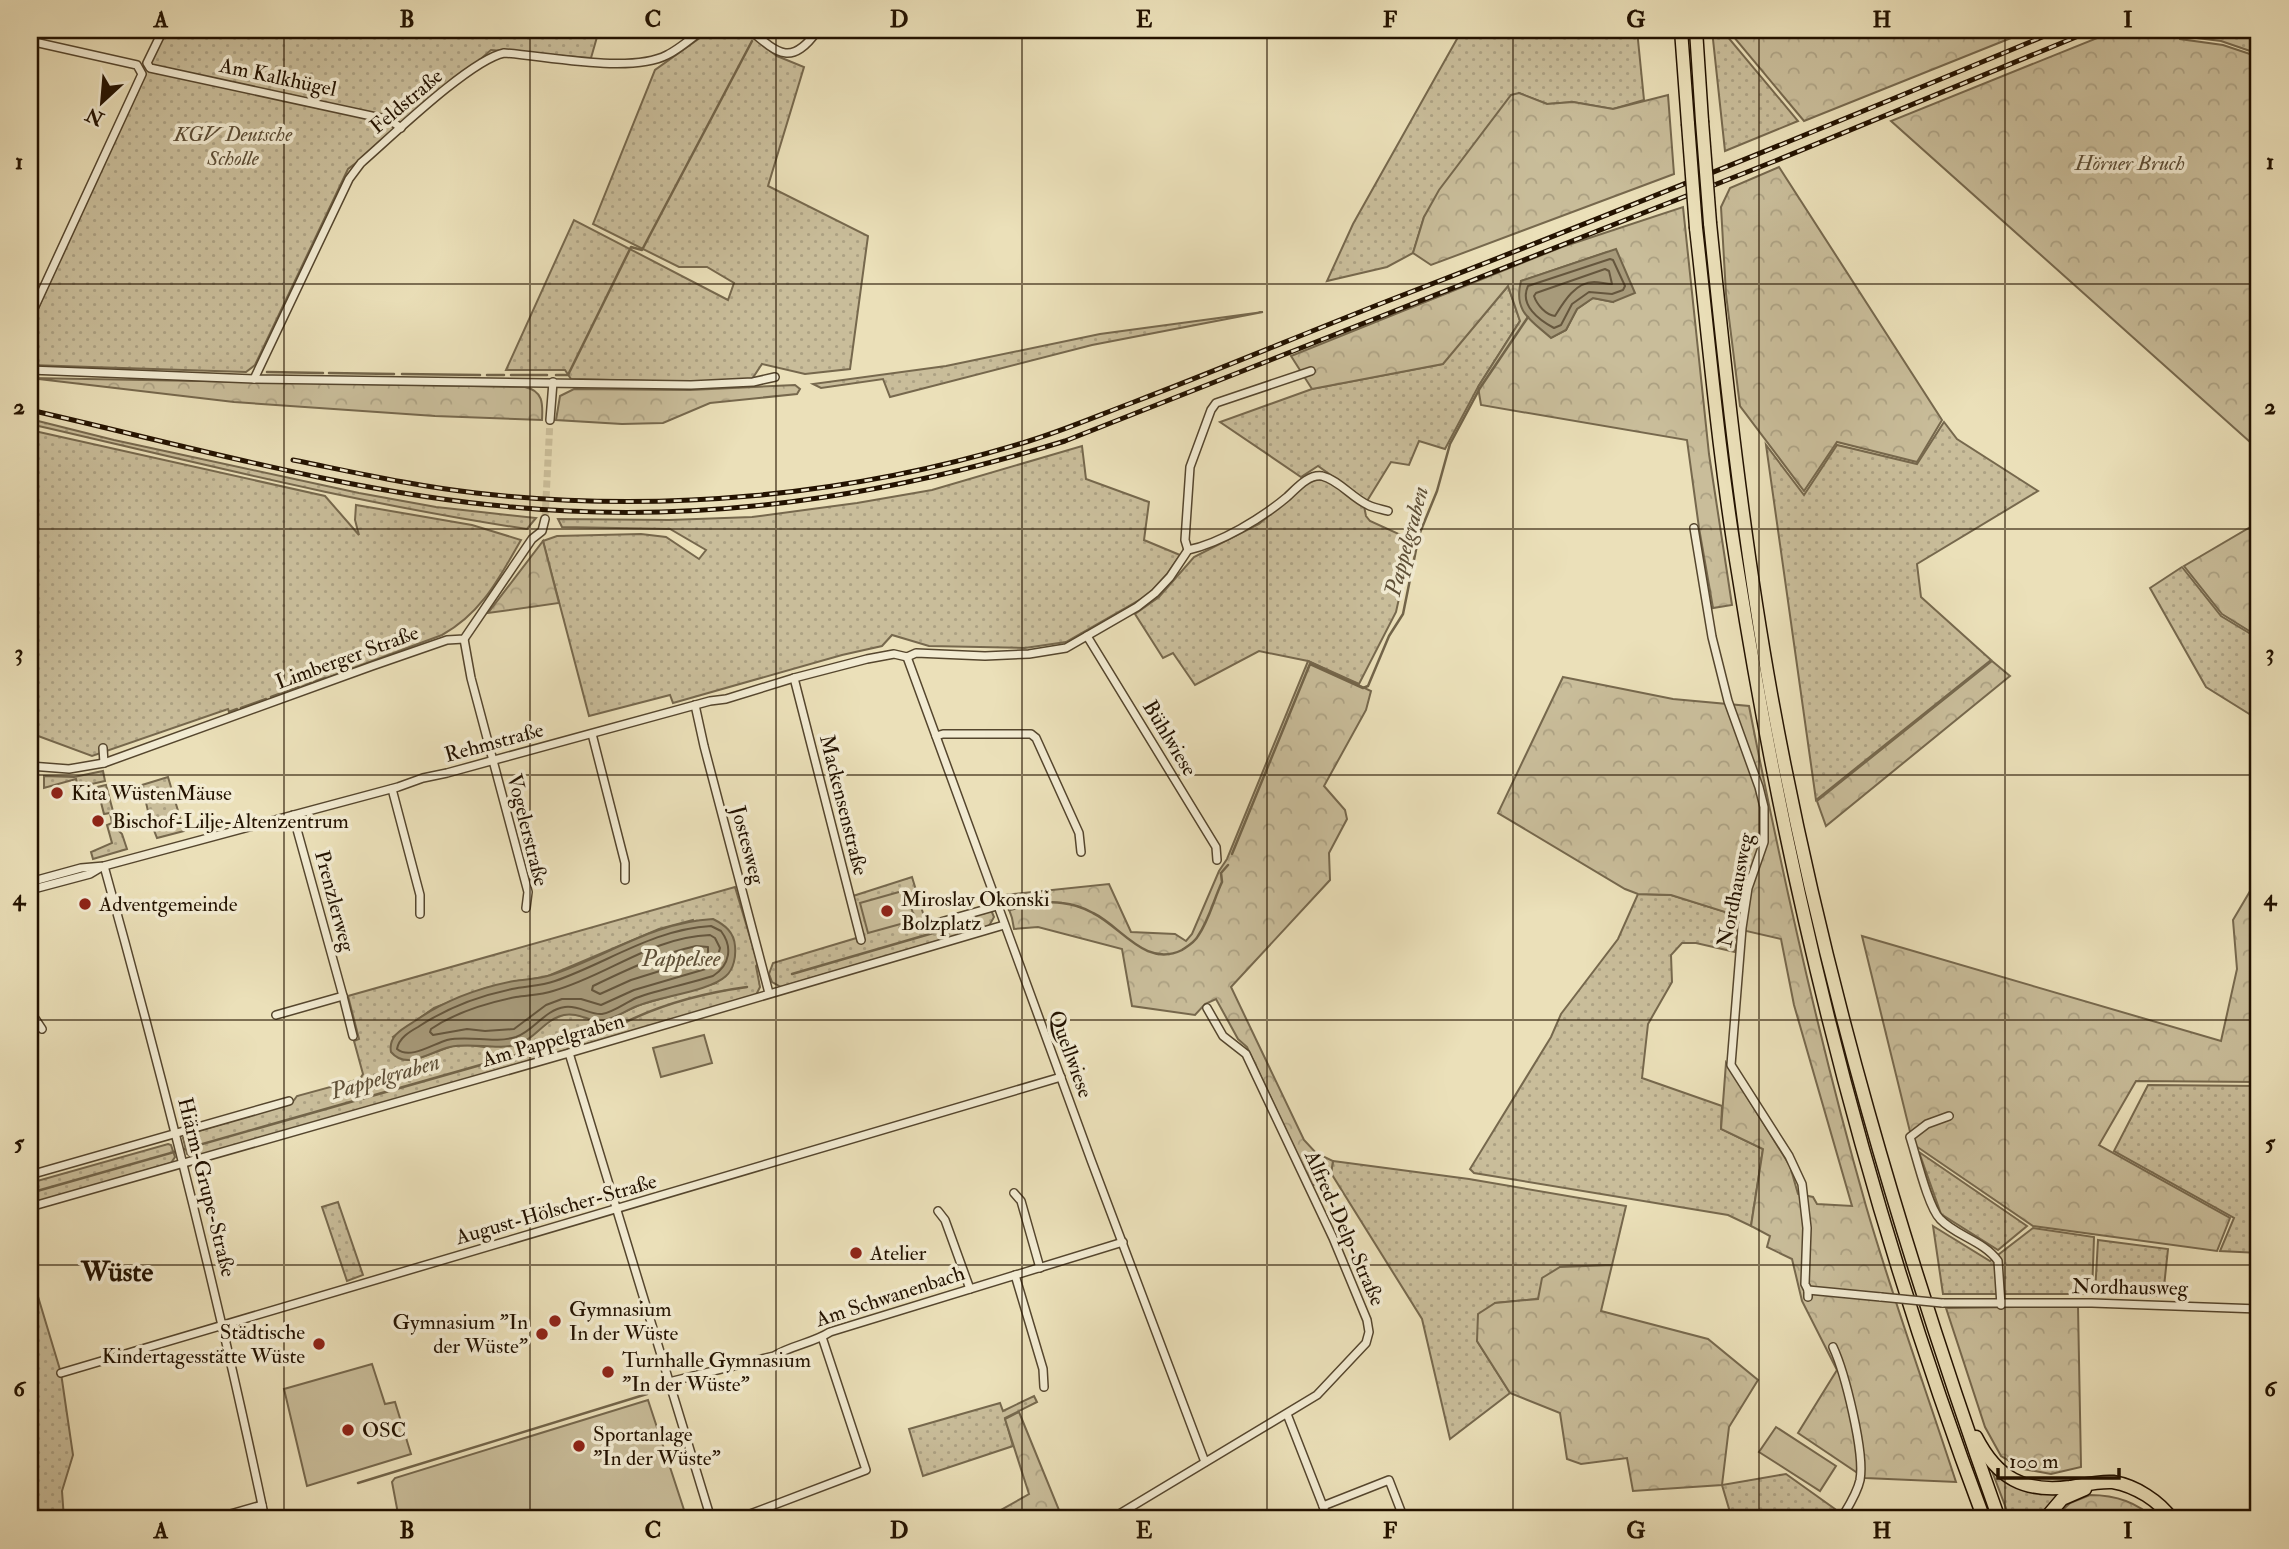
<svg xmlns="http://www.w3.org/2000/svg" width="2289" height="1549" font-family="'IM FELL Double Pica',serif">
<defs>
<pattern id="green-dots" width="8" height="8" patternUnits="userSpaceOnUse" patternTransform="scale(1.75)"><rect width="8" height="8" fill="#c9bd9a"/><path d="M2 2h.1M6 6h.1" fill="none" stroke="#aca183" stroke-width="1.8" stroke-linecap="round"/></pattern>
<pattern id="forest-crowns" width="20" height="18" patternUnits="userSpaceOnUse" patternTransform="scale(1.75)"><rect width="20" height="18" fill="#c9bd9a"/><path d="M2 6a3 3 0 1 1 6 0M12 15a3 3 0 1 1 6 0" fill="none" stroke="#aca183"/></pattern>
</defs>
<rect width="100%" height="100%" fill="#ebe0b9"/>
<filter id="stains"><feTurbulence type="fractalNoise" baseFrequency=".00286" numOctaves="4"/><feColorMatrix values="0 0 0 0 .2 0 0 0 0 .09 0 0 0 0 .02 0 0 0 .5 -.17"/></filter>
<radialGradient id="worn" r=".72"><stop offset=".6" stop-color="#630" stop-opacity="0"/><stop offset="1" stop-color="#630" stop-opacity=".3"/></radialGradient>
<!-- green -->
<g fill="url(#green-dots)" stroke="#76684d" stroke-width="2" fill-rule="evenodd">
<path d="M160,30H599L591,58L491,50L391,137L348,169L255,365L246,372L30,365V327Z"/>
<path d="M711,30H743L777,56L804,67L768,186L868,236L850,369L805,374L762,364L752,379L691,382L571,379L565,370H506L574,220L728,300L734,283L707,267H679L593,224L655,70Z"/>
<path d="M1462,30H1637L1644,100L1613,109L1573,102L1547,104L1519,93L1424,217L1413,253L1387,267L1327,281L1353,224Z"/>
<path d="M1712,30H1722L1798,121L1725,151Z"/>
<path d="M2181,30H2259V54L2221,41L2181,36Z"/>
<path d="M1508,286L1520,321L1478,387L1445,449L1419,441L1409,465L1391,462L1367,501L1318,466L1301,477L1220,422L1312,389L1442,364Z"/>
<path d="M1263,312L1092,345L890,397L883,379L821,388L813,384L946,366L1100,334Z"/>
<path d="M30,419L114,440L359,493L436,507L536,518L527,529C359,504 195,462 30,424Z"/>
<path d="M1944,422L1957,439L2038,491L1917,564L1921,597L1991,660L1816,800L1766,445L1804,495L1837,445L1917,464Z"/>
<path d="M30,430L325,496L359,535L355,520L356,505L472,525L521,540C499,578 482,613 442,635L230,714L228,709L92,756L30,733Z"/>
<path d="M1082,446L1086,479L1149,502L1144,540L1180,555L1167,574L1148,595L1066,642L1025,648L929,646L892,635L882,646L842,655L673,703L670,695L589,716L543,541L557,536L641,534L666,537L699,559L706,550L670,529L562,527L558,519L669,520L752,517L857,503L932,490Z"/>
<path d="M1318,479L1328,481L1364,506L1366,516L1370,521L1412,540L1396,612L1359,684L1308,661L1259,651L1195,685L1173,653L1163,658L1135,614L1159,597L1194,557L1259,524L1307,483Z"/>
<path d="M2182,567L2221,616L2259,639V720L2206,687L2150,588Z"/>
<path d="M103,771L105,781L78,787L76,779L44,788V776L74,777Z"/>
<path d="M168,777L184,831L157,838L150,820L142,785Z"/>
<path d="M106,785L118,830L122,834L127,849L93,859L91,852L112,843L107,825L112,823L110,813L104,814L97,787Z"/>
<path d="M912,877L926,923L931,927L991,910L994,917L989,926L781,987L772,982L769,974L773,963L863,936L853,896Z"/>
<path d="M735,887L758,964L756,966L760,987L756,995L193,1158L187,1154L183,1138L185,1135L292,1103L297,1096L360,1079L363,1074L354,1041L359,1039L348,996ZM693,920L716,983L639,1005L620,1014L596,1021L579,1014H566L554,1018L520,1043L484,1047L469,1045L452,1046L414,1060L393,1037L434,1008L486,988L548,976L659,929Z"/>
<path d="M1638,894L1671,895L1739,916L1735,952L1696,943H1682L1671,955L1672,982L1648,1024L1642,1078L1722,1106L1721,1129L1763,1149L1751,1226L1728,1215L1474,1173L1470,1169L1551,1037L1561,1014L1618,939Z"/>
<path d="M2148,1085L2259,1086V1253L2220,1251L2234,1218L2114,1151Z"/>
<path d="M168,1144L171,1145L175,1157L171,1163L30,1204V1183Z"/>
<path d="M1919,1152L2027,1226L1998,1250L1941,1214Z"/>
<path d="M1333,1161L1469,1179L1626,1206L1612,1265L1560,1267L1538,1299L1495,1303L1477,1341L1510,1393L1450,1439L1422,1319L1331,1173Z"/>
<path d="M338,1202L363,1275L347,1281L322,1207Z"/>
<path d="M1933,1226L1990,1261L2033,1228L2094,1237L2092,1294H1943Z"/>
<path d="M2098,1240L2168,1249L2163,1296L2095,1294Z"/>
<path d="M30,1270L61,1373L73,1455L62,1491L64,1519H30V1462L34,1442L30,1436V1386L32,1384L30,1375Z"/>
<path d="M1034,1396L1037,1402L1005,1418L1013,1446L923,1476L909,1429L1000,1403L1003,1411Z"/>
<path d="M1992,1471L2002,1478L2069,1491L2040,1519H2010Z"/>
<path d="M1786,1474L1835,1509L1829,1519H1732L1722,1485Z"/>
</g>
<!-- forest -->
<g fill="url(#forest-crowns)" stroke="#76684d" stroke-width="2" fill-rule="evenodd">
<path d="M1728,30H2031L1804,121Z"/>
<path d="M2117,30H2178L2180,39L2223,45L2259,57V450L1891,121Z"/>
<path d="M1519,93L1547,104L1573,102L1613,109L1668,95L1674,174L1431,265L1413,253L1424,217L1439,190L1511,95Z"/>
<path d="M1779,167L1942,420L1917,462L1837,442L1804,491L1740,406L1726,294L1721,207L1730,188Z"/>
<path d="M1683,207L1709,454L1732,605L1713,608L1699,528L1687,440L1481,405L1478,387L1520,321L1508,286L1443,364L1312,389L1291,356L1562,247ZM1607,252L1613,302L1593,298L1577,309L1566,330L1552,337L1528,317L1521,281Z"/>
<path d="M30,378L525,387C543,391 543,403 542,420L435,416L234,402Z"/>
<path d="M795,385L800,389L797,394L710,403L663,423L622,424L556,420L560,396L574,389L690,390Z"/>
<path d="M2259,522V637L2222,614L2184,566Z"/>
<path d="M543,541L559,603L488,613Z"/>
<path d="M1308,661L1371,691L1366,710L1324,786L1345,810L1347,819L1329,853L1330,880L1231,987L1304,1140L1316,1153L1333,1161L1331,1173L1312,1186L1247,1047L1238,1039L1216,999L1205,1004L1195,1015L1132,1006L1122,949L1038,927L1014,929L1012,918L1004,895L1109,884L1131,932L1175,934L1186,941L1192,934L1219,871L1227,859Z"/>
<path d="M1992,661L2010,676L1826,826L1817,801Z"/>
<path d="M1563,677L1673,699L1749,706C1782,874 1819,1041 1866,1206C1893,1299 1926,1390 1956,1482L1865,1478L1798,1433L1837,1370L1802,1301L1792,1259L1767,1247L1770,1236L1751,1226L1763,1149L1721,1129L1726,1063L1790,1166L1798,1194L1813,1197L1817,1204L1852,1206L1794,1005L1781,939L1746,931L1738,916L1671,895L1638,894L1625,889L1498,813Z"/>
<path d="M2259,876V1082L2136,1081L2099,1145L2230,1218L2217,1251L2033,1226L1913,1144L1862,936L2221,1041L2237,969L2233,920Z"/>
<path d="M1612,1265L1601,1311L1708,1339L1758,1380L1729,1427L1722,1485L1633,1491L1627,1458L1581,1464L1567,1459L1560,1413L1510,1393L1477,1341L1478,1314L1495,1303L1538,1299L1542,1278L1560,1267Z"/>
<path d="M2078,1306L2081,1467L2051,1474L2023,1469L2001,1456L1985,1427L1946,1308Z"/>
<path d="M1019,1412L1059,1510L1045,1519H1005L1001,1510L1029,1494L1005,1419Z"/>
<path d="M2090,1495C2115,1495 2136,1501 2154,1519H2053L2070,1503Z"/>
</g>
<!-- pitch -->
<g fill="#c9bd9a" stroke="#76684d" stroke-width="2">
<path d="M906,890L915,920L868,933L860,903Z"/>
<path d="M704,1035L712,1063L661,1077L653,1048Z"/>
<path d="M372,1364L385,1404L395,1402L411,1454L307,1486L284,1389Z"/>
<path d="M648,1400L687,1519H399L392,1482L395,1478Z"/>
<path d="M1776,1427L1836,1466L1820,1491L1759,1452Z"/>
</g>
<!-- water -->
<g fill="#a79a7a" stroke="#726449" stroke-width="2">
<path d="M1616,249L1635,293L1613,302L1593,298L1577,309L1566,330L1551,338C1531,320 1513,312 1521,281Z"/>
<path d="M713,919C725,925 734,932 735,946C736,956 734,969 726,976C710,991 662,996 640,1005C627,1009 614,1020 600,1021C588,1021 578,1012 564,1015C545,1019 536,1038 519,1044C497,1051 473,1042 450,1047C431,1051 407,1071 391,1052C388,1036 402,1029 415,1021C445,1000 478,988 514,981C526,979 539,979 551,975C606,957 653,922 713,919Z"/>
</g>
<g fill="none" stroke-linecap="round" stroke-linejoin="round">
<!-- shore -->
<g stroke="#65563d" stroke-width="2">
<path d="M1610,259L1613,260L1625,286L1623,290L1612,294L1589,292L1572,304L1561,325L1554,328C1539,320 1519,305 1528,286Z"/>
<path d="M1605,269L1609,271L1612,284C1606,284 1600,282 1594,282C1575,282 1563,303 1555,316C1546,315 1537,305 1534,296L1536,293Z"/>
<path d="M711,926L721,931C733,947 730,965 713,976C688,984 660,989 636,998C625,1003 614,1012 602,1014C590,1015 579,1005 565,1007C544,1010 534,1031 516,1037C493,1044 470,1035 447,1040C433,1044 410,1060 397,1049C399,1038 409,1032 418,1027C448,1007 478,996 512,989C526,986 541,986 555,981C607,963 654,929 711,926Z"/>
<path d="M710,935L715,938L720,948L716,963L709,968L634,990L601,1005L581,999H562L546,1005L514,1029L485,1031L467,1029L433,1035L430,1032L431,1029C456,1012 486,1003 516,997C528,995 541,995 553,991C607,976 652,937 710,935Z"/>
<path d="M696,946L708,947V956L631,980L600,994L592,990L593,986C626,970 660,954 696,946Z"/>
</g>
<!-- stream -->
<g stroke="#726449" stroke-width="2.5">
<path d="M267,372L323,373"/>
<path d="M329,373L394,374"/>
<path d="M402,374L480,375"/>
<path d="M487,375H504"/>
<path d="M511,375H547"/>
<path d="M556,375H568L631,247L642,250L752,41"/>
<path d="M314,682L325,678"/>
<path d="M302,687L311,683"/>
<path d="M286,692L299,687"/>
<path d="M271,697L282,693"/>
<path d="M241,708L266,699"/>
<path d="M229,712L237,709"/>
<path d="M1232,854L1310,664L1363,688L1368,686L1389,636L1403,614L1419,535L1437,491L1450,444L1480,388L1528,317"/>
<path d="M1009,910C1026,906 1045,900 1062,903C1073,904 1084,908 1093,913C1122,927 1145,968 1182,950C1188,946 1195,942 1198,936C1209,920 1214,899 1222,882L1221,873L1228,865"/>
<path d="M792,974L964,924"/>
<path d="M30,1193L618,1026C658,1005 703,993 747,987"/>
<path d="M358,1483L647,1394"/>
</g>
<!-- minor-tunnel -->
<path stroke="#cdc19d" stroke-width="7" stroke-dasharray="7 3.5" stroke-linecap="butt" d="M545,519L550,420"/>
<defs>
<g id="minor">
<path d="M163,30L147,63L150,68L390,120L401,128"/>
<path d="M750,30C779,55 792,66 818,30"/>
<path d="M30,41L137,65L142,74L30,317"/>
<path d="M30,370L254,379L691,385L753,382L775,377"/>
<path d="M254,379L349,179L361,163C391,137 470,60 504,53C547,56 630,74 667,55C679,49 692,38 702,30"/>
<path d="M550,420L553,382"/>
<path d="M1694,528L1712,637L1728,701L1759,787L1764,807V842L1748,888L1742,928L1731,1065L1789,1156L1802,1184L1807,1228L1805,1284L1808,1290V1297"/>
<path d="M1188,550L1185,540L1190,467L1211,410L1216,403L1311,371"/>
<path d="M1087,636L1216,847L1217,860"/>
<path d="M464,639L471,678L528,892L526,908"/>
<path d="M907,657L1091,1160L1205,1462"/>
<path d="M794,678L861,940"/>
<path d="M695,705L704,746L769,993"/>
<path d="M592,734L625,863V880"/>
<path d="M936,736L943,734H1031L1036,738L1079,833L1081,852"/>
<path d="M103,748L104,763"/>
<path d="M30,766L69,769L104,763L372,666L447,640L464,639L532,539L542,531L545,519"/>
<path d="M392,789L420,895V914"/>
<path d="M104,866C164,1082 219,1300 265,1519"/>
<path d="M30,882L81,868L104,866L398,787L423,778L447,773L710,701L726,699L794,678L867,659L894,654L907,657L916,653L985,656L1029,654L1066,648L1137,607L1155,593L1170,577L1188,550C1221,543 1262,518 1287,497C1296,489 1308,474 1322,476C1339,480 1352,498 1368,505C1374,508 1381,509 1388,511"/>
<path d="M30,890L90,874L100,868"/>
<path d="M930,925L997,906"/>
<path d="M343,996L353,1036"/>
<path d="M30,1005L32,1014L42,1029"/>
<path d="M276,1015L343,996L293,815"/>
<path d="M569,1053L711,1519"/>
<path d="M1949,1116L1927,1124L1910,1137C1916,1155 1928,1207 1940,1219C1956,1236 1984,1241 1998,1261L2001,1305"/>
<path d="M30,1175L289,1101"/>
<path d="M1014,1193L1021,1201L1040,1268"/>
<path d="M30,1207L569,1053L1004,925"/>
<path d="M938,1211L945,1220L970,1289"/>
<path d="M1015,1275L1043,1369L1044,1387"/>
<path d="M1808,1290L1881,1297"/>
<path d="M1942,1303H2092L2259,1309"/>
<path d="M1833,1347C1845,1373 1865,1453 1860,1480C1857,1494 1848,1507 1841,1519"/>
<path d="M61,1373L1061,1077"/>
<path d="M669,1382L774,1356C792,1345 813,1343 830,1332L1123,1242"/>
<path d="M1287,1414L1328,1519"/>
<path d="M1323,1506L1389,1480L1404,1519"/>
<path d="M213,1519L262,1505"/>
<path d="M737,1519L866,1470L822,1337"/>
<path d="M1111,1519L1317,1395L1366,1343L1369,1332L1367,1320L1333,1238L1246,1054L1223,1036L1207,1008"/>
</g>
<g id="motorway">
<path d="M1681,30L1688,124"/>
<path d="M1696,30L1702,121"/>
<path d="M1710,223C1726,381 1743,538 1771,694C1822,976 1903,1250 1999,1519"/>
<path d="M1696,228C1709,343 1719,458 1738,572C1789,895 1869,1214 1984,1519"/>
<path d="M1976,1437C1997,1478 2024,1493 2070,1487C2083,1485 2099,1481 2113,1482C2136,1486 2159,1501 2172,1519"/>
<path d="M2045,1519L2062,1499L2085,1489"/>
</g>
</defs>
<!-- minor casing -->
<use href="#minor" stroke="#55462e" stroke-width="10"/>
<!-- motorway casing -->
<use href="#motorway" stroke="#231200" stroke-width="15"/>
<!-- minor -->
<use href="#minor" stroke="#f2ebd2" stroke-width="7"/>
<!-- motorway -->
<use href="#motorway" stroke="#ebe0b9" stroke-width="12"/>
<defs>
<g id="rail">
<path d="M30,410C188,446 351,493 512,507C701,525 884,497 1065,441L1775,161L2093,30"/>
<path d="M293,460C353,472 414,486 476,493C661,514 852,496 1029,441C1065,430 1099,415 1134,402C1218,370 1301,335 1385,302C1611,215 1836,123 2059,30"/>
</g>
</defs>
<!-- rail casing -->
<use href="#rail" stroke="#231200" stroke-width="5"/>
<!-- rail -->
<use href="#rail" stroke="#f2ebd2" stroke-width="2.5" stroke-dasharray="8" stroke-linecap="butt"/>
<defs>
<path id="minor-bridge" d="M1881,1297L1942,1303"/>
<g id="motorway-bridge">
<path d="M1702,121L1710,223"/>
<path d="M1688,124L1696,228"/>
</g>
</defs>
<!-- minor-bridge casing -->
<use href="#minor-bridge" stroke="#55462e" stroke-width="10" stroke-linecap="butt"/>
<!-- motorway-bridge casing -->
<use href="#motorway-bridge" stroke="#231200" stroke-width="15" stroke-linecap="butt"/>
<!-- minor-bridge -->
<use href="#minor-bridge" stroke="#f2ebd2" stroke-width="7"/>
<!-- motorway-bridge -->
<use href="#motorway-bridge" stroke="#ebe0b9" stroke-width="12"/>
</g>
<!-- grid -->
<path fill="none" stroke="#231200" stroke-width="2" stroke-opacity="0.55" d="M284,30V1519M530,30V1519M776,30V1519M1022,30V1519M1267,30V1519M1513,30V1519M1759,30V1519M2005,30V1519M30,284H2259M30,529H2259M30,775H2259M30,1020H2259M30,1265H2259"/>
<!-- markers -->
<g fill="#8f2418" stroke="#f2ebd2" stroke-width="2.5">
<circle cx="57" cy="793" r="7"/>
<circle cx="98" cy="821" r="7"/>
<circle cx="85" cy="904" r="7"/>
<circle cx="887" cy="911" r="7"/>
<circle cx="856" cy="1253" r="7"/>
<circle cx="555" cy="1321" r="7"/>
<circle cx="542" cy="1334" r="7"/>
<circle cx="319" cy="1344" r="7"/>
<circle cx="608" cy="1372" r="7"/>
<circle cx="348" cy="1430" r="7"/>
<circle cx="579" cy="1446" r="7"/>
</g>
<g text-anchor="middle" stroke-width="7" stroke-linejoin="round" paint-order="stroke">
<!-- street labels -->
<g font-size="21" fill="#231200" stroke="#f2ebd2">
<text transform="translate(278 77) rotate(12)" y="7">Am Kalkhügel</text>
<text transform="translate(406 101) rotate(-40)" y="7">Feldstraße</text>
<text transform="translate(347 657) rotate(-20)" y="7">Limberger Straße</text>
<text transform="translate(1170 738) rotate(59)" y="7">Bühlwiese</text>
<text transform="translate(494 742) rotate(-15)" y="7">Rehmstraße</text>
<text transform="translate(844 805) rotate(76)" y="7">Mackensenstraße</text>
<text transform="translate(528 830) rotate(76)" y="7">Vogelerstraße</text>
<text transform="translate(748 845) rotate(75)" y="7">Jostesweg</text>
<text transform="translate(1735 890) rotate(-79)" y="7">Nordhausweg</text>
<text transform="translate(335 901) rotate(75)" y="7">Prenzlerweg</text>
<text transform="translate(553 1040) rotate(-16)" y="7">Am Pappelgraben</text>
<text transform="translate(1071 1054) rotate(70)" y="7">Quellwiese</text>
<text transform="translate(207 1187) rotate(76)" y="7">Hiärm-Grupe-Straße</text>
<text transform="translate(556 1209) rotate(-16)" y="7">August-Hölscher-Straße</text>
<text transform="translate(1345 1228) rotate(66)" y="7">Alfred-Delp-Straße</text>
<text transform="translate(2130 1287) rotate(1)" y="7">Nordhausweg</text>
<text transform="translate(890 1296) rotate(-18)" y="7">Am Schwanenbach</text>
</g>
<!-- park labels -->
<g font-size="21" font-style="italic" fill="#5d4e36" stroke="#f2ebd2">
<text x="233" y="141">KGV Deutsche<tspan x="233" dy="24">Scholle</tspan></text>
<text x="2130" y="170">Hörner Bruch</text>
</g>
<!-- poi labels -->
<g font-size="21" fill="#231200" stroke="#f2ebd2" text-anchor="start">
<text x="71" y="800">Kita WüstenMäuse</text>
<text x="112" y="828">Bischof-Lilje-Altenzentrum</text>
<text x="901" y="906">Miroslav Okonski<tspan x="901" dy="24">Bolzplatz</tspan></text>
<text x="99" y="911">Adventgemeinde</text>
<text x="870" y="1260">Atelier</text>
<text x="569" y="1316">Gymnasium<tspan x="569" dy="24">In der Wüste</tspan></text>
<text x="528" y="1329" text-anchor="end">Gymnasium "In<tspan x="528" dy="24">der Wüste"</tspan></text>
<text x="305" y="1339" text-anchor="end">Städtische<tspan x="305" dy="24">Kindertagesstätte Wüste</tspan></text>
<text x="622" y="1367">Turnhalle Gymnasium<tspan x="622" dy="24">"In der Wüste"</tspan></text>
<text x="362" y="1437">OSC</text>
<text x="593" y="1441">Sportanlage<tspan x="593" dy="24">"In der Wüste"</tspan></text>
</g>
<!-- water labels -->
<g font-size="23" font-style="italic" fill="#5e4f37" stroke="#f2ebd2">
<text transform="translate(1406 541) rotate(-75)" y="8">Pappelgraben</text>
<text x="681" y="966">Pappelsee</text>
<text transform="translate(385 1076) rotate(-16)" y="8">Pappelgraben</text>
</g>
<!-- district labels -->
<g font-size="28" font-weight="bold" fill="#231200" stroke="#f2ebd2">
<text x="117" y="1281">Wüste</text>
</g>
</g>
<!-- margin -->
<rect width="2289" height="1549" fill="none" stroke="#ebe0b9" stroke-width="77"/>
<!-- north arrow -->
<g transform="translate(102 102) rotate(206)" stroke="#f2ebd2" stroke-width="5" paint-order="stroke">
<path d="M0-5L12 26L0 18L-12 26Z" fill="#231200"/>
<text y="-10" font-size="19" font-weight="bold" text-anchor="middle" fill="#231200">N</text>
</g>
<!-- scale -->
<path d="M1998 1468v10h121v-10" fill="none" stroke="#231200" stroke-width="3.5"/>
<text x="2009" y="1468" font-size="21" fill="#231200" stroke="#f2ebd2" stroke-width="5" paint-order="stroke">100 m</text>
<rect x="38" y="38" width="2212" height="1472" fill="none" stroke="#231200" stroke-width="2.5"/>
<g font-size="23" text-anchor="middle" font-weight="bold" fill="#231200">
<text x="161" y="27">A</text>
<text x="407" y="27">B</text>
<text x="653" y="27">C</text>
<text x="899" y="27">D</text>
<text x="1144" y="27">E</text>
<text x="1390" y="27">F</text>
<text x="1636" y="27">G</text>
<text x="1882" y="27">H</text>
<text x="2128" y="27">I</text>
<text x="19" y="169">1</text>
<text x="2270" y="169">1</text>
<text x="19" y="414">2</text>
<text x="2270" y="414">2</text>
<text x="19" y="660">3</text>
<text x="2270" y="660">3</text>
<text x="19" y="905">4</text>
<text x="2270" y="905">4</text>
<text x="19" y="1150">5</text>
<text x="2270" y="1150">5</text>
<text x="19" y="1396">6</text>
<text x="2270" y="1396">6</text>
<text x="161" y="1538">A</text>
<text x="407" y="1538">B</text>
<text x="653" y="1538">C</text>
<text x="899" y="1538">D</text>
<text x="1144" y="1538">E</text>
<text x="1390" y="1538">F</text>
<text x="1636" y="1538">G</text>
<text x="1882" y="1538">H</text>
<text x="2128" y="1538">I</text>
</g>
<rect width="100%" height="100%" filter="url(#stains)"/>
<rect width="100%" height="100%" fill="url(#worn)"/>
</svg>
